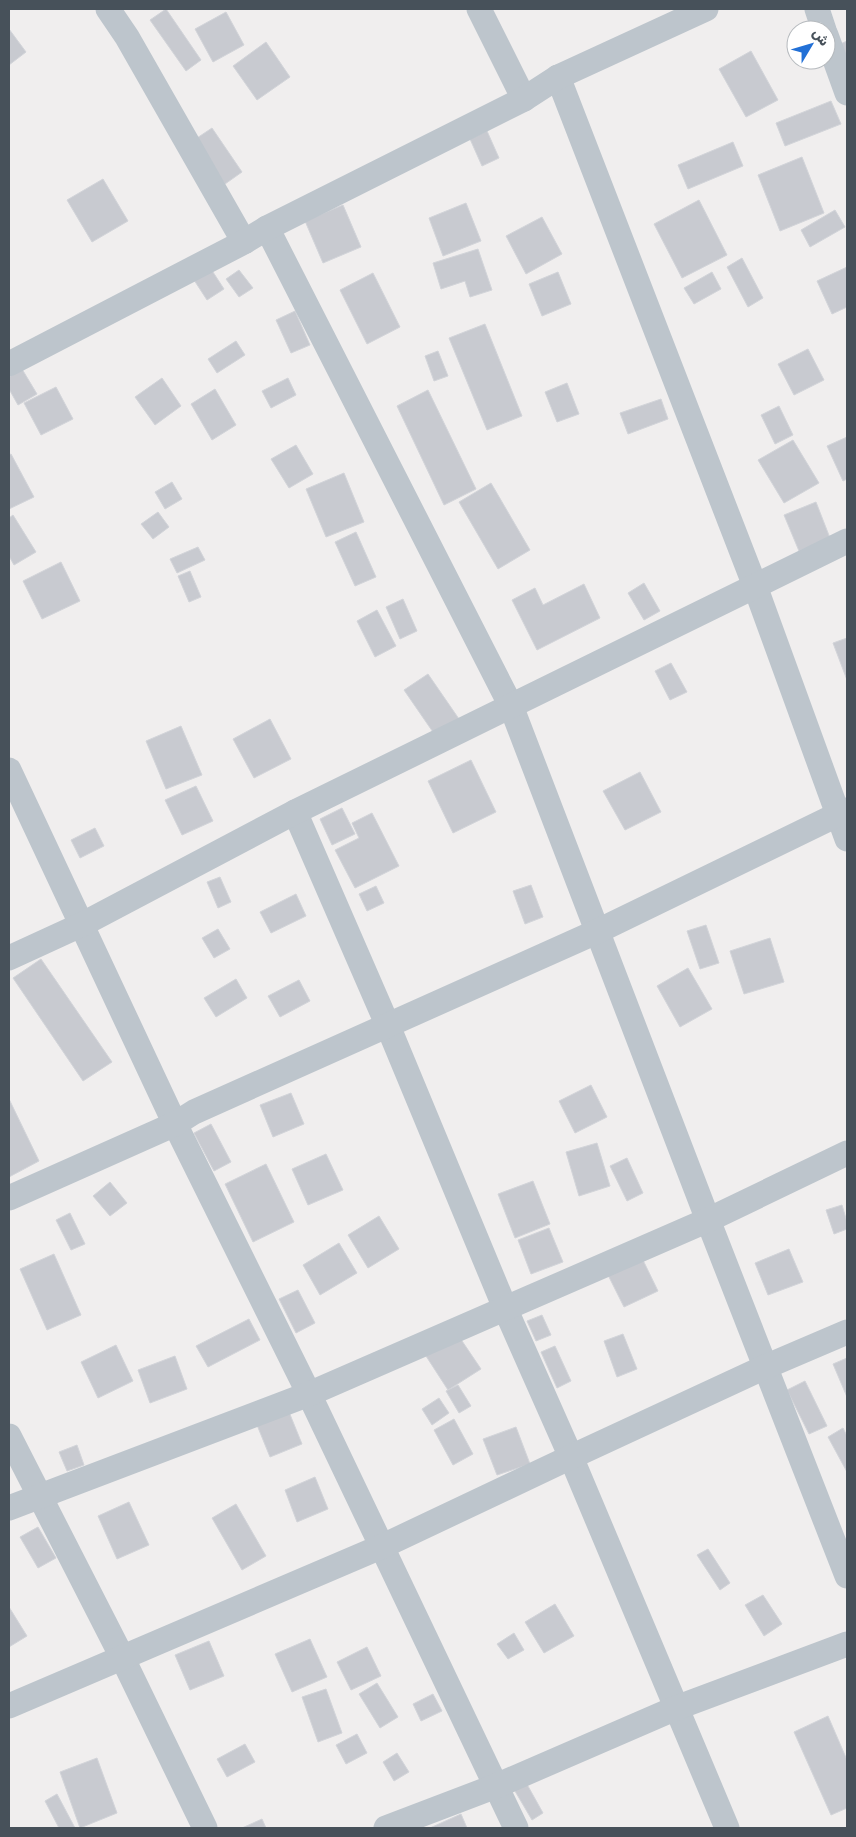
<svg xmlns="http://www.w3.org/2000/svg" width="856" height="1837" font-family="Rubik,Cairo,sans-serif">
<rect width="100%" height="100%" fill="#f0eeee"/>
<!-- building -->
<g fill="#c8cad0" stroke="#d2d4d9">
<path d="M166,9L201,60L186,71L150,20Z"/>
<path d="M226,12L244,45L213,62L195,29Z"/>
<path d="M9,29L26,52L9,65Z"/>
<path d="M847,41V60L838,45Z"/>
<path d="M266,42L290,77L257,100L233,66Z"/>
<path d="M751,51L778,100L746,117L719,69Z"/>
<path d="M831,101L841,124L785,146L776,123Z"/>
<path d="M212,128L242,172L225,184L194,140Z"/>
<path d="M487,131L499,158L482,166L470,139Z"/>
<path d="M733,142L743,166L688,189L678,165Z"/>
<path d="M802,157L824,213L780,231L758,175Z"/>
<path d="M103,179L128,221L92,242L67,200Z"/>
<path d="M699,200L727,255L682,278L654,224Z"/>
<path d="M466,203L481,241L443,256L429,218Z"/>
<path d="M343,205L361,247L323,263L305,221Z"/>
<path d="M835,210L845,227L810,247L801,230Z"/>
<path d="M542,217L562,254L526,274L506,236Z"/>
<path d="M478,249L492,290L470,297L465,281L441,289L433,263Z"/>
<path d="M742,258L763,298L748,307L727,267Z"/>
<path d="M847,267V307L832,314L817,281Z"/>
<path d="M211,269L224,289L207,300L194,280Z"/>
<path d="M239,270L253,288L239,297L226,279Z"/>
<path d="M558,272L571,304L542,316L529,284Z"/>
<path d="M712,272L721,289L694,304L684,288Z"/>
<path d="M373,273L400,327L367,344L340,290Z"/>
<path d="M295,311L310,345L291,353L276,320Z"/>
<path d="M485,324L522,416L487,430L449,338Z"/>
<path d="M236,341L245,355L217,373L208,359Z"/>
<path d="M808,349L824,380L794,395L778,364Z"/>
<path d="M438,351L448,376L434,381L425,356Z"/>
<path d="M22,369L37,394L18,405L9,389V377Z"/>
<path d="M162,378L181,406L155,425L135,397Z"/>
<path d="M288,378L296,395L271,408L262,391Z"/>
<path d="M567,383L579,414L557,422L545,392Z"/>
<path d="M56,387L73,419L41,435L24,403Z"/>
<path d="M215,389L236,425L212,440L191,404Z"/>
<path d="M428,390L476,489L444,505L397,406Z"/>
<path d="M661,399L668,419L628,434L620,413Z"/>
<path d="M779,406L793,435L775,444L761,415Z"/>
<path d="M847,437V479L843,481L827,446Z"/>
<path d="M793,440L819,483L784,503L758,460Z"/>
<path d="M296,445L313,474L289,488L271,459Z"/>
<path d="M11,454L34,497L9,509V455Z"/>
<path d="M344,473L364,522L326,537L306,489Z"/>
<path d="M172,482L182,499L165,509L155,492Z"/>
<path d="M491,483L530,550L498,569L459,502Z"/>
<path d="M816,502L830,538L799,551L784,515Z"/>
<path d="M158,512L169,527L153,539L141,524Z"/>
<path d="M13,515L36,552L14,565L9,556V518Z"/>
<path d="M356,532L376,577L355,586L335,542Z"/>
<path d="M198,547L205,560L177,573L170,559Z"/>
<path d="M61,562L80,601L42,619L23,581Z"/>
<path d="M190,571L201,597L189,602L178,576Z"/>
<path d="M644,583L660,611L644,620L628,593Z"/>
<path d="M584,584L600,618L537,650L512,600L535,588L543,605Z"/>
<path d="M403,599L417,631L400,639L386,607Z"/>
<path d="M377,610L396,646L375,657L357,621Z"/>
<path d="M847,638V680L833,643Z"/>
<path d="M671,663L687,692L670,700L655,671Z"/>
<path d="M428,674L459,719L435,735L404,690Z"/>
<path d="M270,719L291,759L254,778L233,739Z"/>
<path d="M181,726L202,775L166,789L146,741Z"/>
<path d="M471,760L496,812L453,833L428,781Z"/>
<path d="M640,772L661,812L625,830L603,791Z"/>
<path d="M196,786L213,821L182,835L165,800Z"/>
<path d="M342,808L355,834L332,845L320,819Z"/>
<path d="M372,813L399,866L355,888L335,850L359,838L352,823Z"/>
<path d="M95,828L104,846L80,858L71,840Z"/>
<path d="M220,877L231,902L218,908L207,882Z"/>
<path d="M531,885L543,917L525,924L513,891Z"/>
<path d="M376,886L384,903L367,911L359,894Z"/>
<path d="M296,894L306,916L271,933L260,912Z"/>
<path d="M706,925L719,963L700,969L687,931Z"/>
<path d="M218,929L230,949L214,958L202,938Z"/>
<path d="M770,938L784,982L744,994L730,951Z"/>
<path d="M41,959L112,1062L83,1081L13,978Z"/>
<path d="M688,968L712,1009L680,1027L657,986Z"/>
<path d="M236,979L247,998L216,1017L204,998Z"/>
<path d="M299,980L310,1001L280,1017L268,996Z"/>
<path d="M591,1085L607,1117L575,1133L559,1101Z"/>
<path d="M291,1093L304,1124L273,1137L260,1105Z"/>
<path d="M9,1099L39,1161L9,1177Z"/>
<path d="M211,1124L231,1162L214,1171L194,1133Z"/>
<path d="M597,1143L610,1186L579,1196L566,1152Z"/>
<path d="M326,1154L343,1190L308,1205L292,1169Z"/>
<path d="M627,1158L643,1193L627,1201L610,1166Z"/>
<path d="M266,1164L294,1222L253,1242L225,1184Z"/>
<path d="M533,1181L550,1224L515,1238L498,1194Z"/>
<path d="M110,1182L127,1203L110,1216L93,1196Z"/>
<path d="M842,1205L847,1222V1229L834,1234L826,1210Z"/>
<path d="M70,1213L85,1244L71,1250L56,1220Z"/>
<path d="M379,1216L399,1249L368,1268L348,1235Z"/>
<path d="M549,1228L563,1262L531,1274L518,1240Z"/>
<path d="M339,1243L357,1273L320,1295L303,1265Z"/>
<path d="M789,1249L803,1282L768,1295L755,1263Z"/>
<path d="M54,1254L81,1315L47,1330L20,1269Z"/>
<path d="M641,1256L658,1291L624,1307L607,1273Z"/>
<path d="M298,1290L315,1323L296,1333L279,1299Z"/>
<path d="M542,1315L551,1335L536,1341L527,1321Z"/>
<path d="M249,1319L260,1340L208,1367L196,1346Z"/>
<path d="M623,1334L637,1369L617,1377L604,1341Z"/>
<path d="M458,1335L481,1369L448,1390L426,1356Z"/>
<path d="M116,1345L133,1381L98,1398L81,1362Z"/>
<path d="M555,1346L571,1381L557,1388L541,1352Z"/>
<path d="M175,1356L187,1389L150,1403L138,1370Z"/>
<path d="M847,1358V1397L833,1364Z"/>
<path d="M805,1381L827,1426L809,1434L787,1390Z"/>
<path d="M458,1385L471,1406L459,1413L446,1391Z"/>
<path d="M439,1398L449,1413L432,1425L422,1409Z"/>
<path d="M289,1412L302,1444L270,1457L257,1425Z"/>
<path d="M454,1419L473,1454L453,1465L434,1430Z"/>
<path d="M516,1427L530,1464L497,1475L483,1439Z"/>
<path d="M843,1428L847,1436V1472L828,1437Z"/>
<path d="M77,1445L84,1465L67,1471L59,1452Z"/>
<path d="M315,1477L328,1509L297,1522L285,1490Z"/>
<path d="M129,1502L149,1545L117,1559L98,1516Z"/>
<path d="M236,1504L266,1556L242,1570L212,1518Z"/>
<path d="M38,1527L56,1558L38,1568L20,1537Z"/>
<path d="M708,1549L730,1583L720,1590L697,1555Z"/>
<path d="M763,1595L782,1624L764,1636L745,1605Z"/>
<path d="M555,1604L574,1636L544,1653L525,1622Z"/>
<path d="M9,1607L27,1636L9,1647Z"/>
<path d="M514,1633L524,1650L508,1659L497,1644Z"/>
<path d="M310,1639L327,1677L292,1692L275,1654Z"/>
<path d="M209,1641L224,1676L190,1690L175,1655Z"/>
<path d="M367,1647L381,1676L351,1690L337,1662Z"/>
<path d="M377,1683L398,1717L380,1728L359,1694Z"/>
<path d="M326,1689L342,1733L318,1742L302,1697Z"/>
<path d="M433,1694L442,1711L421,1721L413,1704Z"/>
<path d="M828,1716L847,1760V1808L831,1815L794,1732Z"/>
<path d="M357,1734L367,1753L346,1764L336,1745Z"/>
<path d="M245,1744L255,1762L227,1777L217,1759Z"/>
<path d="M397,1753L409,1772L394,1781L383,1762Z"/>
<path d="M97,1758L117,1813L80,1828L60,1772Z"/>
<path d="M524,1779L543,1813L532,1820L512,1786Z"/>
<path d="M57,1794L75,1828H59L45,1801Z"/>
<path d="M461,1814L467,1828H430Z"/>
<path d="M262,1819L266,1828H242Z"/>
</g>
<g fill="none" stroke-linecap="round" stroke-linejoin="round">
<!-- street -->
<g stroke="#bdc5cc" stroke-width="25">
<path d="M108,9L127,37L244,242"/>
<path d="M479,9L524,99"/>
<path d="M817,9L824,30"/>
<path d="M826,35L847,93"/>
<path d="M558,77L755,586L847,839"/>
<path d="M267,228L511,706L708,1220L847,1576"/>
<path d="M9,364L244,242L267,228L524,99L558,77L706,9"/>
<path d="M9,770L175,1124L309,1394L516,1828"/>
<path d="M295,812L388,1026L505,1308L571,1457L727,1828"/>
<path d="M9,958L83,924L295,812L847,541"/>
<path d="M9,1198L175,1124L194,1112L596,932L847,810"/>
<path d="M9,1436L122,1657L205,1828"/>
<path d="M9,1508L309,1394L708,1220L847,1153"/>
<path d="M9,1706L383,1546L571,1457L765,1367L847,1332"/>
<path d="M386,1828L496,1786L676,1708L847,1644"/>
</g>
</g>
<!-- border -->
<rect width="856" height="1837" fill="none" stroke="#47515a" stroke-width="20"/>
<!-- north arrow -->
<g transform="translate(811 45) rotate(52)"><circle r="24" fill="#ffffff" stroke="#b5b9bd"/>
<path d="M0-4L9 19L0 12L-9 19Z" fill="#2270d6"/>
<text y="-8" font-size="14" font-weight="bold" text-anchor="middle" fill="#47515a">ش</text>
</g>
</svg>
